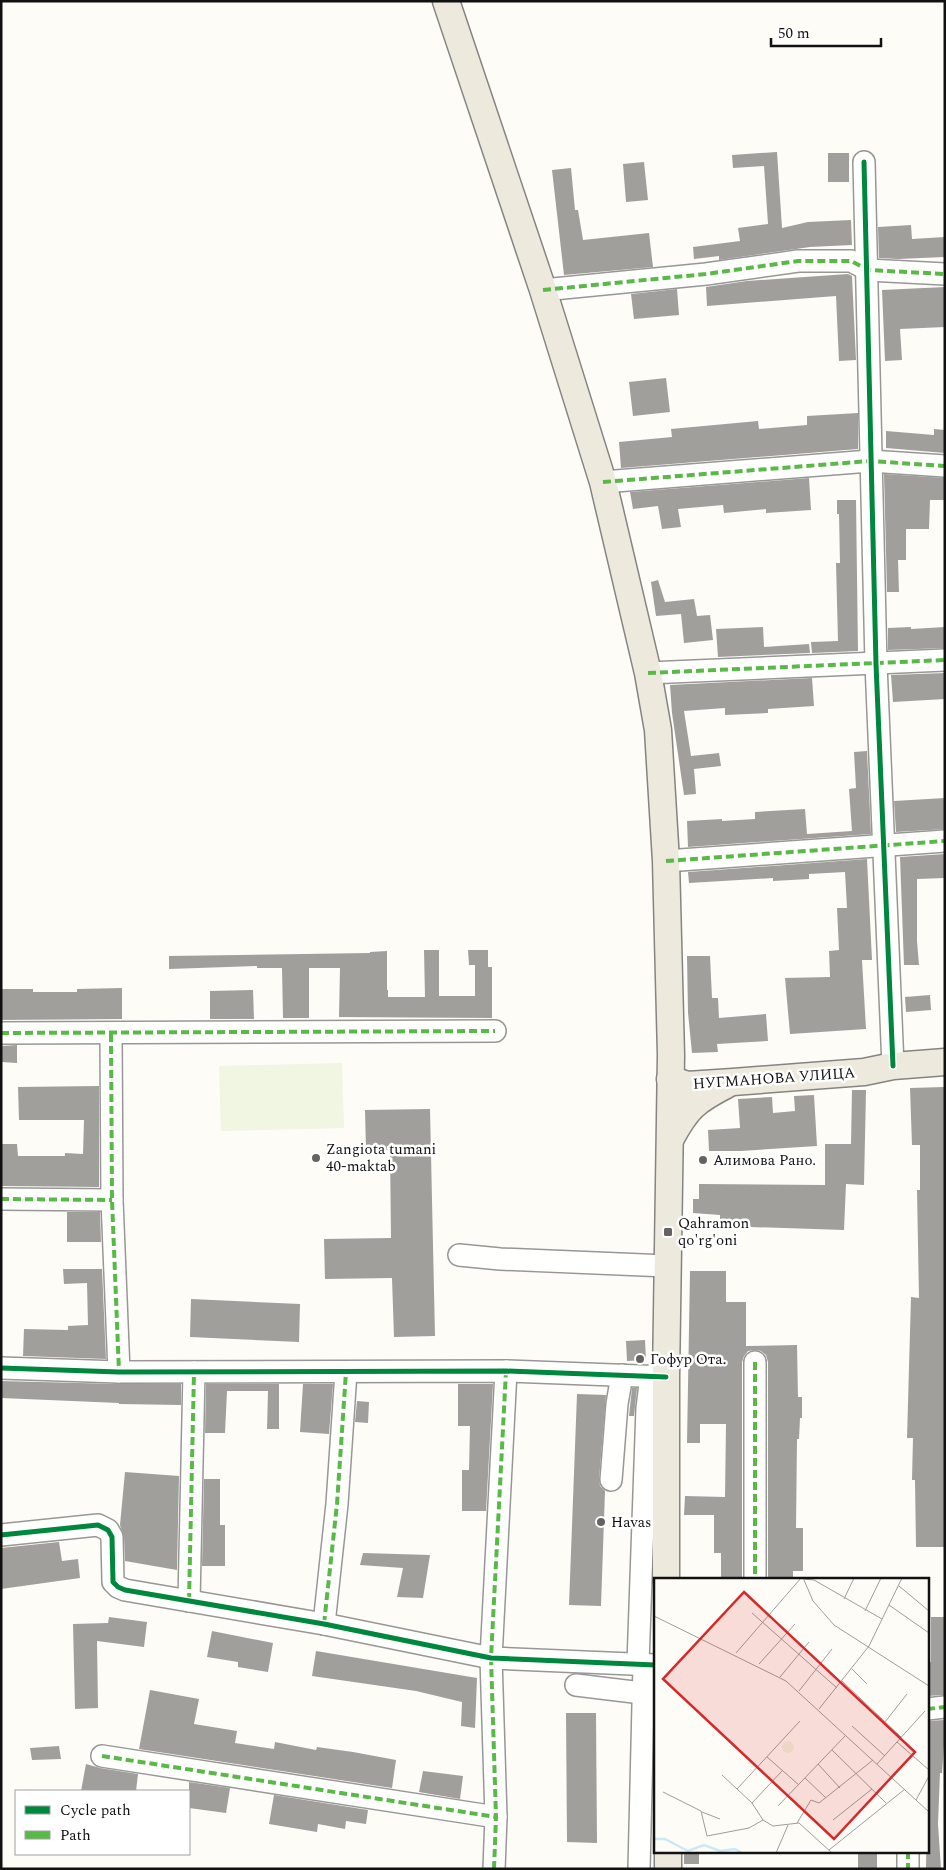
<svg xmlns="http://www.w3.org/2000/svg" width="946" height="1870" font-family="Spectral,serif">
<rect width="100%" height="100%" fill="#fdfcf7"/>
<!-- pitch -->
<path fill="#f0f6e1" d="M342,1063L344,1128L221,1131L219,1066Z"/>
<!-- building -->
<g fill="#a19f9c">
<path d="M777,152L782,228L808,222L851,220L852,245L810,247L719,260V256L694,259L693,247L740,241L738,228L768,224L764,166L733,168L732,155Z"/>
<rect x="828" y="153" width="21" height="29"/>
<path d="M644,162L648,200L626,202L623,164Z"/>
<path d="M571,168L575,210H578L583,240L649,233L653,267L564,275L552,170Z"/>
<path d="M911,225L912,239L945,237V257L898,259L879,258L878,227Z"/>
<path d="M848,274L852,276L856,360L839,361L836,296L707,306L706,287L747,281Z"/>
<path d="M945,287V327L900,329L902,360L885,361L882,290Z"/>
<path d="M677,289L679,315L634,319L631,294Z"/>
<path d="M666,378L670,412L633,416L629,382Z"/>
<path d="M858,413V449L621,468L619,442L672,437L671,429L758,421L759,429L807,425V416Z"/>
<path d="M934,429L945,430V453L886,448V431L934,435Z"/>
<path d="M884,474L945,478V500H930L929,529H906V560H898L899,592H887Z"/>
<path d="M809,478L811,510L766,513V509L724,513L723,505L678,509L681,527L662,529L658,506L633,509L630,492Z"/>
<path d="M837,500H856L858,651L812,653L811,642L838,641L836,563H840L839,514H837Z"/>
<path d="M658,580L665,602L694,599L697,616L710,615L713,640L684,643L681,614L656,616L651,582Z"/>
<path d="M763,627L764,647L809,644L810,653L718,657L716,629Z"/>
<path d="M911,627V629L945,627V648L888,650V628Z"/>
<path d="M945,673V699L893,702L891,675Z"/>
<path d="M812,678L814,706L768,709V713L725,715V708L684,711L691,756L719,753L721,766L694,769L696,794L684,795L672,713L670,685Z"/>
<path d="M867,751L871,834L688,847L687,821L722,819V821L755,819V812L805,809L807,834L852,831L849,789L856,788L854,752Z"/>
<path d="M945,798V829L896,832L894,801Z"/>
<path d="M945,854V878L917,879V941L919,965H904L900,857Z"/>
<path d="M867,859L872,960H862L866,1029L790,1034L785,978L830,977L829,951L839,950L837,908H847L845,872L809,874V879L773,881V878L689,883L688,872Z"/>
<path d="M424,950H439V996H475V965H469L468,950H488V967H492V1018L339,1017L340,968H309V1018H283L282,968H257V966L169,969V956L370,953V952L387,951V990H388V997H425Z"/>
<path d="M687,956H710L712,998H718L719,1018L766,1014L768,1041L717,1044L718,1052L692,1053L688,1013Z"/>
<path d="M122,988V1019L1,1020V989H33V992H77V989Z"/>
<path d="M253,990L254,1019H210V991Z"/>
<path d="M930,995L931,1010L906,1012L905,997Z"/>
<path d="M17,1045V1063L1,1062V1046Z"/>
<path d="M99,1086V1187L1,1186V1144H17L18,1156H65V1153L83,1154L84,1120H19L18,1087Z"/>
<path d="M944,1087L945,1547H916L915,1480H912L913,1438H907L911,1297L919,1298L917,1190H920V1145H912L910,1088Z"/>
<path d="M852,1090H866L864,1185L846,1184L844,1230L720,1226V1215L693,1213V1199H699V1184L825,1185V1144H851Z"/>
<path d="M814,1095L817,1146L741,1151H709L708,1130L740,1128L738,1099L772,1097L773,1113L795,1111L794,1096Z"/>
<path d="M430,1109L435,1336L394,1337L392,1278L325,1279L324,1239L391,1238L390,1150H366L365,1110Z"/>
<path d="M67,1212H100L101,1242H67Z"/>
<path d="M63,1269H102L106,1359L23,1356L24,1329L68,1330V1326L88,1325L87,1283L64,1284Z"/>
<path d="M690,1271H726V1302H746V1346L797,1345L798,1397H802V1418H800L799,1439H797L796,1528H803V1571H793V1579H768V1362L766,1355L761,1351L755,1350L748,1351L744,1356L742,1362V1579H721V1553H714V1515H684L685,1496L725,1497L726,1424H700V1443H687Z"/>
<path d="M191,1299L300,1304L299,1342L190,1337Z"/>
<path d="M645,1340L646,1360L627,1361L626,1341Z"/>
<path d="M1,1381L119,1384H181V1405L119,1404V1403L1,1398Z"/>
<path d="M206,1384H279V1429H267L268,1391H227L225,1433H205Z"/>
<path d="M303,1384H333L329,1434L300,1432Z"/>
<path d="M458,1384H493L486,1511H462V1470H469L470,1426H458Z"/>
<path d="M632,1388H637L634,1416H629Z"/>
<path d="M577,1394L606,1395L599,1479L600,1486L605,1491L601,1606L569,1605Z"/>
<path d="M357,1401L369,1402L368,1423L355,1422Z"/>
<path d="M125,1472L179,1476L177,1570L125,1561L124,1537L120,1525Z"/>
<path d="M204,1479H220V1525H225V1566H202Z"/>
<path d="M59,1542L62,1561L78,1559L80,1578L1,1589V1548Z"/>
<path d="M363,1553L430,1555L423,1598L397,1597L403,1568L360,1565Z"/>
<path d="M109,1617L147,1622L144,1647L97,1641L98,1708L75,1709L73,1624L108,1623Z"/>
<path d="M931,1617H945L944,1695L927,1696V1662H931Z"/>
<path d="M212,1631L273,1643L268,1672L238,1667V1662L207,1657Z"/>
<path d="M316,1651L477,1678L475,1728L461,1726L462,1702L416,1691L312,1676Z"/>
<path d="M150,1690L199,1699L194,1724L237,1731L235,1743L274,1749L275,1742L316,1750L317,1747L353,1752L396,1760L392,1788L139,1749Z"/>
<path d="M566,1713H596L597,1843L567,1842Z"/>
<path d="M944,1720V1745L942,1773H940L938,1824L941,1869H926L928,1721Z"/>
<path d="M59,1746L61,1759L32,1760L30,1748Z"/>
<path d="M86,1764L100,1768L138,1774L136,1791H81Z"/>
<path d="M423,1771L463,1776L460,1799L419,1792Z"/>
<path d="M189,1782L230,1788L226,1813L189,1808Z"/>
<path d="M274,1795L368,1810L366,1824L346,1821L345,1829L318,1824L317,1832L269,1824Z"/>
<rect x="684" y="1851" width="15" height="13"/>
<path d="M858,1851H877V1869L858,1868Z"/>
</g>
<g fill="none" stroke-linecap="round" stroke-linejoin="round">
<defs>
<g id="minor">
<path d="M864,162L876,664L893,1066"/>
<path d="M543,290L706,274L798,261H851L868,270L945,274"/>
<path d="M603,482L870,461L945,466"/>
<path d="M648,673L945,660"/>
<path d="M666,861L945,841"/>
<path d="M1,1033L495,1031"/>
<path d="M111,1034L112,1200L119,1372"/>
<path d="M1,1199L112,1200"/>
<path d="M459,1255L500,1259L667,1266"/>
<path d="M755,1362V1579"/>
<path d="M1,1368L119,1372L506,1371L666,1377"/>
<path d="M611,1480L617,1404L622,1375"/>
<path d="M1,1535L98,1525L108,1530L112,1537L113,1582L118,1587L125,1590L324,1624L491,1658L655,1665"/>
<path d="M189,1601L194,1372"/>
<path d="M324,1624L337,1504L346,1372"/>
<path d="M638,1664L647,1408L651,1376"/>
<path d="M576,1685L642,1693"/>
<path d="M927,1709L945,1707"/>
<path d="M102,1756L496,1817"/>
<path d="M908,1851V1869"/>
<path d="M494,1869L496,1817L491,1658L506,1371"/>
<path d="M639,1869L644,1664"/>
</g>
<g id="major">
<path d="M446,1L543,290L603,482L648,673L658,730L666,861L671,1055L666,1377V1579"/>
<path d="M670,1079L687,1085L733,1082L864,1072L893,1066L945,1062"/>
<path d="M671,1138C687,1108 695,1101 726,1085"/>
<path d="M668,1851V1869"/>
</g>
</defs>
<!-- minor casing -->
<use href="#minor" stroke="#979795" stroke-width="24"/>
<!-- major casing -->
<use href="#major" stroke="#858482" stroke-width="29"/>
<!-- minor -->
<use href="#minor" stroke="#fffffe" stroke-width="21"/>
<!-- major -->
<use href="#major" stroke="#ede9dc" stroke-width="26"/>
<!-- quiet -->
<g stroke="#58b947" stroke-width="4" stroke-dasharray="8 4" stroke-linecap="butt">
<path d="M543,290L706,274L798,261H851L868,270L945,274"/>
<path d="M603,482L870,461L945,466"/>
<path d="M648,673L945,660"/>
<path d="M666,861L945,841"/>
<path d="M1,1033L495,1031"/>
<path d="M111,1034L112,1200L119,1372"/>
<path d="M1,1199L112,1200"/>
<path d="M755,1362V1579"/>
<path d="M189,1601L194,1372"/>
<path d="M324,1624L337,1504L346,1372"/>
<path d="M927,1709L945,1707"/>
<path d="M102,1756L496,1817"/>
<path d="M908,1851V1869"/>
<path d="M494,1869L496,1817L491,1658L506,1371"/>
</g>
<defs>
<g id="cycleway">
<path d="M864,162L876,664L893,1066"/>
<path d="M1,1368L119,1372L506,1371L666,1377"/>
<path d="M1,1535L98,1525L108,1530L112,1537L113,1582L118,1587L125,1590L324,1624L491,1658L655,1665"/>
</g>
</defs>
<!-- cycleway casing -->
<use href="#cycleway" stroke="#fff" stroke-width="8"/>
<!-- cycleway -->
<use href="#cycleway" stroke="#00873e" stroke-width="5"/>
</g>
<!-- markers -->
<g fill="#646362" stroke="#fff" stroke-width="2">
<circle cx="316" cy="1158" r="5"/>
<circle cx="703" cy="1160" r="5"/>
<rect x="663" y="1227" width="10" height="10" rx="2.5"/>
<circle cx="640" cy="1359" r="5"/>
<circle cx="601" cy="1522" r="5"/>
</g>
<g text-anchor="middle" stroke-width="5" stroke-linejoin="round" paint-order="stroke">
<!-- street labels -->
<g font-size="15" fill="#111" stroke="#fff">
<text transform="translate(774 1078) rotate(-4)" y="5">НУГМАНОВА УЛИЦА</text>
</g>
<!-- poi labels -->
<g font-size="15" fill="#111" stroke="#fff" text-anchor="start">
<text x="326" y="1154">Zangiota tumani<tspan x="326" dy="17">40-maktab</tspan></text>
<text x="713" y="1165">Алимова Рано.</text>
<text x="678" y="1228">Qahramon<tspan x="678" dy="17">qo'rg'oni</tspan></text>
<text x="650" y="1364">Гофур Ота.</text>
<text x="611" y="1527">Havas</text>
</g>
</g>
<!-- overview -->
<g transform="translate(654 1578)">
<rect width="275" height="275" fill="#fdfcf7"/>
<path d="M128 169a6 6 0 1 1 12 0a6 6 0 1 1-12 0Z" fill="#f0f6e1"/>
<path fill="none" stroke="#cde8f7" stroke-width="2.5" d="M0,261H11L34,273L50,267L66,273L81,271L88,275"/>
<path fill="none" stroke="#9f9e9b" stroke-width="1" d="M149,1L160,2L228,41M150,2L159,23L180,47L275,108M245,8L275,33M190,21L200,0M235,27L275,55M211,33L227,0M98,35L183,110M0,38L132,103L275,234M82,75L147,0M105,86L141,46M198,91L213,106M126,99L155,64M188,103L247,159M145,113L178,71M165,131L215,68L248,0M231,144L253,116M198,148L231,178M243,164L275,192M178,172L232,225M113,179L145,207M164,186L186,210M223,186L271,133M68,197L98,225L109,242L119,248L145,245L178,275M151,200L172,220M83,211L146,143M9,214L47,233L53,258L95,250L109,242M262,222L275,198M98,225L128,193M124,228L192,157M48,234L66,241M179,242L218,211M143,245L157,222L165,225L219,182M175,272L251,211M122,275L134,247"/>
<path fill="#d62828" fill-opacity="0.15" stroke="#d62828" stroke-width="2.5" d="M90,14L261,174L180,261L9,101Z"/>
<rect width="275" height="275" fill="none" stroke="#111" stroke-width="2.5"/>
</g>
<!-- border -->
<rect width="946" height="1870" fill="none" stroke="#111111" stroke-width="5"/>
<!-- legend -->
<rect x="15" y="1790" width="175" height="65" fill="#ffffff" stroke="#a0a0a0"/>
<rect x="25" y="1806" width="25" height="8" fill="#00873e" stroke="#a0a0a0"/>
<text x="60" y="1815" font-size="15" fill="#111111">Cycle path</text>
<rect x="25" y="1831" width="25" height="8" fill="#58b947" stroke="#a0a0a0"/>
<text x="60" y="1840" font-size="15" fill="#111111">Path</text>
<!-- scale -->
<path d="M771 38v8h110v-8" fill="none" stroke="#111111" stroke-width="2.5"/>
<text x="778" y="38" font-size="15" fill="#111111" stroke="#ffffff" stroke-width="4" paint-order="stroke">50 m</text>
</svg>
